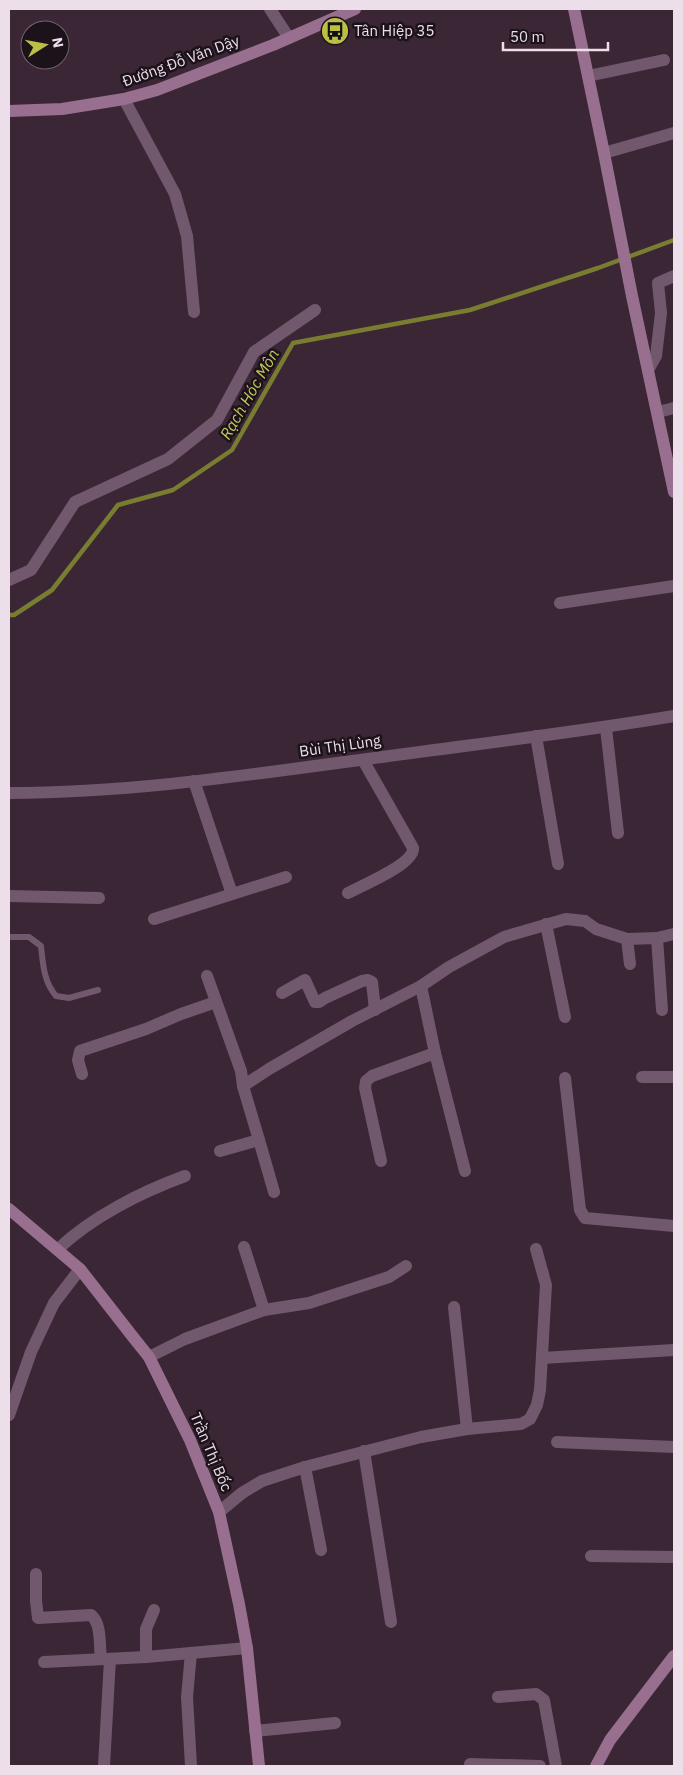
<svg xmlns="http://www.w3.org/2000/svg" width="683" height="1775" font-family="'IBM Plex Sans',sans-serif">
<rect width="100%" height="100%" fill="#3b2636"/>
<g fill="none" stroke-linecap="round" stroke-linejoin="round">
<!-- stream -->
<path stroke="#797d30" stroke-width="4.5" d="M9,615H14L52,590L118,505L173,490L232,450L293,343L470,310L598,268L674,240"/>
<!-- lane -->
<path stroke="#72586c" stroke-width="6" d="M9,937H29L41,946C43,965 44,982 56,996L69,998L98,990"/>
<!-- street -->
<g stroke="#72586c" stroke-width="12">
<path d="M270,9L289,38"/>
<path d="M588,76L664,60"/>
<path d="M124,99L175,194L187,236L194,312"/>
<path d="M604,153L674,133"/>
<path d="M648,370L656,356L661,313L658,283L674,276"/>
<path d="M658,412L674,408"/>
<path d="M9,580L31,570L75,502L168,459L217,420L254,352L315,310"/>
<path d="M560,603L674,586"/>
<path d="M606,728L618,833"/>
<path d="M536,736L558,864"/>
<path d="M194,781L232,894"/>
<path d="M9,793C129,793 248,775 367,759C469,745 572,733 674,716"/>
<path d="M348,893C361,886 415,864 413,848L363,760"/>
<path d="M9,896L99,898"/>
<path d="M154,919L286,877"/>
<path d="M546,924L565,1017"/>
<path d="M657,938L662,1010"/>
<path d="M627,939L630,964"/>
<path d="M207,976L241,1071L243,1086"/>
<path d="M421,986L435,1053L465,1171"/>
<path d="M282,993L305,980L315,1002H319L325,998L362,981L368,980L372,982L375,1010"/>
<path d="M82,1074L78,1060L80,1051L146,1029L181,1014L216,1002"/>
<path d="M642,1077H674"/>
<path d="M565,1078L580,1210L585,1218L674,1226"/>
<path d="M259,1140L274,1192"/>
<path d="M220,1151L259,1140L243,1086L269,1069L352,1021L421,986L449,967L504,937L566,919L585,921L596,929L627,939L657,938L674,934"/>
<path d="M381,1161L365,1088L366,1081L372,1076L435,1053"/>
<path d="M244,1247L264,1310"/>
<path d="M58,1249C92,1217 141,1192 185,1176"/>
<path d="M454,1307L467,1429"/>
<path d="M149,1357L185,1339L264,1310L309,1303L389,1277L406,1266"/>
<path d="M542,1358L674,1350"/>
<path d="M9,1415L31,1352L54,1303L80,1269"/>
<path d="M557,1442L674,1447"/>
<path d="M364,1451L391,1622"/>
<path d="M305,1467L321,1550"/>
<path d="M219,1512L242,1493L262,1481L305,1467L421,1437L467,1429L521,1424L530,1419L537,1405L540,1390L546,1285L536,1249"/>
<path d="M591,1556L674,1557"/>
<path d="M36,1574V1601L38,1618L91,1615C102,1624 99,1645 101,1659"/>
<path d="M191,1653L187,1697L191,1766"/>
<path d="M146,1657V1629L154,1610"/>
<path d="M44,1662L146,1657L247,1648"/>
<path d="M498,1697L536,1694L544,1700L556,1766"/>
<path d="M255,1731L335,1723"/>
<path d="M470,1764L540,1766"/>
<path d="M104,1766L110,1659"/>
</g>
<!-- secondary -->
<g stroke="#986f8e" stroke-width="12">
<path d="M574,9L604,153L632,296L674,492"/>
<path d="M9,111L62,109L124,99L157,90L273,45L355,9"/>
<path d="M9,1209L80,1269L133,1337L149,1357L190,1440L219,1512L239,1604L247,1648L259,1766"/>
<path d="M596,1766L610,1740L674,1656"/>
</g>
</g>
<!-- icons -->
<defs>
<symbol id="bus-disc" viewBox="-11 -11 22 22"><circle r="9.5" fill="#bbc045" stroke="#1c121a"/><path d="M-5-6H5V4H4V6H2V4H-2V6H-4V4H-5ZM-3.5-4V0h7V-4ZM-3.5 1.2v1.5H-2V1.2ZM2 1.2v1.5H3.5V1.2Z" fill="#111"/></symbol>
</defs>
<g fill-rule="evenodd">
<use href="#bus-disc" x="319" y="15" width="32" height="32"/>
</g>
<g text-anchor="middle" stroke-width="5" stroke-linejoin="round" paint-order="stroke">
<!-- poi labels -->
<g font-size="15" fill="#eddfea" stroke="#1c121a" text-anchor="start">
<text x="354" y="36">Tân Hiệp 35</text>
</g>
<!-- street labels -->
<g font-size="15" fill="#eddfea" stroke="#1c121a">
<text transform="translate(181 61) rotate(-20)" y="5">Đường Đỗ Văn Dậy</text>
<text transform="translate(340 746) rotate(-8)" y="5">Bùi Thị Lùng</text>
<text transform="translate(211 1452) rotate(67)" y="5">Trần Thị Bốc</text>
</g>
<!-- water labels -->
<g font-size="16" font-style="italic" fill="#c1c65c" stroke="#1c121a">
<text transform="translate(249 394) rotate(-60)" y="6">Rạch Hóc Môn</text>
</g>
</g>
<!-- border -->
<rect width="683" height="1775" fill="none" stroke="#eddfea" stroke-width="20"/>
<!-- north arrow -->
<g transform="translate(45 45) rotate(79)"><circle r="24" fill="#1c121a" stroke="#70646d"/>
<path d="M0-4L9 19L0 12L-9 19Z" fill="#bbc045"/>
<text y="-8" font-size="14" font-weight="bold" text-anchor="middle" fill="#eddfea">N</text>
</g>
<!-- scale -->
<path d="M503 42v8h105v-8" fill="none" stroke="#eddfea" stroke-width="2.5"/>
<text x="510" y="42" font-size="15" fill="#eddfea" stroke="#1c121a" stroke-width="4" paint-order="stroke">50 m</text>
</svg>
